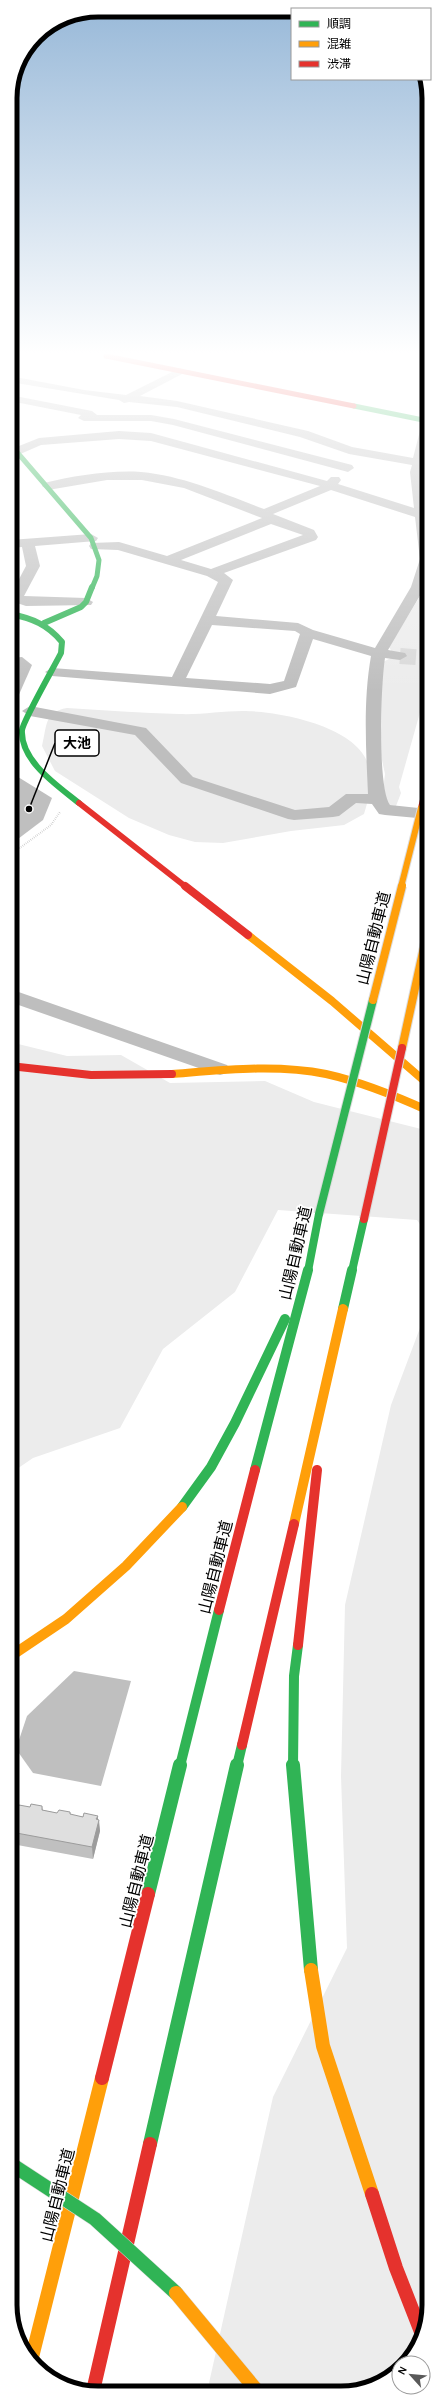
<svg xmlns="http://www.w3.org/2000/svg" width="439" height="2403" font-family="Karla,'Noto Sans JP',sans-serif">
<rect width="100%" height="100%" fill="#fff"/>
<!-- green -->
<g fill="#ececec">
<path d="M428,572V684L399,787L401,793L396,806L390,805L382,798L385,774L380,751L381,691L383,662L391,658L392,652L389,647L422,593Z"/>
<path d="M67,708C104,710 141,713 179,714C200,715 221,711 243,711C277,711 352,725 367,761C375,779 369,797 364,814L344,825L291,831L223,843L195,842L169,835L129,818L55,771L42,746C47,726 44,712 67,708Z"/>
<path d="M10,1042L67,1056L121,1055L170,1083L265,1081L314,1102L429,1131V1237L417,1220L278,1210L235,1292L163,1349L120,1428L33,1458L11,1473Z"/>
<path d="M429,1304V2311L422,2339L406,2363H399V2369L352,2392H207L273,2097L347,1948L341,1776L345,1605L391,1405Z"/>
</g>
<!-- water -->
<g fill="#bfbfbf">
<path d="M22,657L32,665L10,715V658Z"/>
<path d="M10,772L52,798L43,820L10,845Z"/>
<path d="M74,1671L131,1681L101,1786L33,1773L16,1749L27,1716Z"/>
</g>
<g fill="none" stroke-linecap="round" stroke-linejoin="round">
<!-- street-tunnel -->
<path stroke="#d9d9d9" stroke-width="16" stroke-dasharray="16 8" stroke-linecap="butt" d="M400,656L428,658"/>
<!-- path -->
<path stroke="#b9b9b9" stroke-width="2" stroke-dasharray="0.5 1.5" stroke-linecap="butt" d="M13,853L51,825L60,812"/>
<!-- street -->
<g fill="#bebebe" fill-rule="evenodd">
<path d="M180,368L185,371L184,373L140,396L177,401L308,431L352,447L413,458L422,423L428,420V446L422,472L428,513V576L425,587L388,650L405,653L407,656L400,660L385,658C381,684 377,787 390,805L428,809V819L385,815L379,814L372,804L356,803L339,816L333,817L294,820L288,819L181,783L135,735L30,716L22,711L30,706L146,728L193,777L295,810L329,807L346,794H368C366,749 363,701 371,656L313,639L296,687L270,694L52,676L45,672L52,668L172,677L218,582L207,576L118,550L91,549L89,546L91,543L119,542L167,556L262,518L184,488L142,480H107L48,490L42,486L44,483C74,476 109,470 141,472C184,476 224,494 264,509L320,486L151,441L119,439L41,445L18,455L12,451L14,448L39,438L119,431L151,433L327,481L331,477H339L341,480L338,484L414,508L410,472L412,465L349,454L300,437L177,407L129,402L124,403L119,400L10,382V376L84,390L126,395ZM331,490L415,517L420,559L411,587L375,648L313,630L298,623L216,616L233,580L224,573L316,540L318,537L314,530L273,514ZM271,524L303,535L211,569L181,560ZM212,625L295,631L300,634L284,681L270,684L186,678Z"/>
<path d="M10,395L92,411L97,415H151L174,419L352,465L354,468L348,472L173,425L151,421H84L78,418L81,415L10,401Z"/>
<path d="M91,534L98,538L96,541L35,546L40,566L24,596L86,598L93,602L91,605L26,606L11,601L10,596L26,566L22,547L10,548V540Z"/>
<path d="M10,989L227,1065L230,1069L227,1073L220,1075L213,1073L10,1002Z"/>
</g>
<!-- fast-far4 -->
<g stroke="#30b455" stroke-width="5">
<path d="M354,406L428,421"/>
<path d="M10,444L91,538L99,560L97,576L92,588"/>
</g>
<!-- fast-far3 -->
<g stroke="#30b455" stroke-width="6">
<path d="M10,614C32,618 48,625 62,642L61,653C55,665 23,721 22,730C20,761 58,786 79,803"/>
<path d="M44,623L81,607L86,602L92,587"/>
</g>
<!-- fast-far2 -->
<g stroke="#30b455" stroke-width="8">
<path d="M308,1271L319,1214"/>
<path d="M352,1271L364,1219"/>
</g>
<!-- fast-far1 -->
<g stroke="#30b455" stroke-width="10">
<path d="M343,1309L352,1270"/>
<path d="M255,1470L308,1270"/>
<path d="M182,1507L211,1467L235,1423L285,1319"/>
<path d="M180,1766L219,1610"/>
<path d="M237,1766L242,1745"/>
<path d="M293,1766L294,1676L298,1645"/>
</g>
<!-- fast -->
<g stroke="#30b455" stroke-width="14">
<path d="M293,1765L311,1970"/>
<path d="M148,1894L180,1765"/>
<path d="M150,2144L237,1765"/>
</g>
<!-- slow-far2 -->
<g stroke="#ff9f0a" stroke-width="8">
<path d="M248,935L332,1001L429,1085"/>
<path d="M172,1074C223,1070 276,1064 326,1074C362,1082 396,1096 429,1111"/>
</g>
<!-- slow-far1 -->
<g stroke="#ff9f0a" stroke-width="10">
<path d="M294,1524L343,1309"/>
<path d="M11,1656L66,1619L126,1566L182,1507"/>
</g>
<!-- slow -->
<g stroke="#ff9f0a" stroke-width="14">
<path d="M311,1970L323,2046L372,2194"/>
<path d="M31,2361L102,2078"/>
</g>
<!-- jam-far4 -->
<path stroke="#e5322d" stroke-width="5" d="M106,356L354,406"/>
<!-- jam-far3 -->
<g stroke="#e5322d" stroke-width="6">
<path d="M79,803L186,887"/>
<path d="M421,808L428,779"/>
</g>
<!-- jam-far2 -->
<g stroke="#e5322d" stroke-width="8">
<path d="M185,886L248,935"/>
<path d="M10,1066L91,1075L172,1074"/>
</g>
<!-- jam-far1 -->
<g stroke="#e5322d" stroke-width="10">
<path d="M219,1610L255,1470"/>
<path d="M298,1645L317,1470"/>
<path d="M242,1745L294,1524"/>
</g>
<!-- jam -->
<g stroke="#e5322d" stroke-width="14">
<path d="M102,2078L148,1894"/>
<path d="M372,2194L396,2268L423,2337"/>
<path d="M93,2391L150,2144"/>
</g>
<defs>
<path id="fast-bridge-far1" d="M319,1214L373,1000"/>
<path id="fast-bridge" d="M11,2164L95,2219L176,2293"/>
<path id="slow-bridge-far2" d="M401,887L421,808"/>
<g id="slow-bridge-far1">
<path d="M373,1000L402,886"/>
<path d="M402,1048L428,929"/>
</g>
<path id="slow-bridge" d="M176,2293L258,2392"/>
<path id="jam-bridge" d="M364,1219L402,1048"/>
</defs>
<!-- fast-bridge-far1 casing -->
<use href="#fast-bridge-far1" stroke="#dbdbdb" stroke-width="10" stroke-linecap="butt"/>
<!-- fast-bridge casing -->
<use href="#fast-bridge" stroke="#dbdbdb" stroke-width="15" stroke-linecap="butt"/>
<!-- slow-bridge-far2 casing -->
<use href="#slow-bridge-far2" stroke="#dbdbdb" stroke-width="8" stroke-linecap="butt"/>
<!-- slow-bridge-far1 casing -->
<use href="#slow-bridge-far1" stroke="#dbdbdb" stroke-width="10" stroke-linecap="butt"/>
<!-- slow-bridge casing -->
<use href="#slow-bridge" stroke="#dbdbdb" stroke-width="15" stroke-linecap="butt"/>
<!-- jam-bridge casing -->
<use href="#jam-bridge" stroke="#dbdbdb" stroke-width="10" stroke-linecap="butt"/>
<!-- fast-bridge-far1 -->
<use href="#fast-bridge-far1" stroke="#30b455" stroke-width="8"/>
<!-- fast-bridge -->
<use href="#fast-bridge" stroke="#30b455" stroke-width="14"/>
<!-- slow-bridge-far2 -->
<use href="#slow-bridge-far2" stroke="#ff9f0a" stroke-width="6"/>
<!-- slow-bridge-far1 -->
<use href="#slow-bridge-far1" stroke="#ff9f0a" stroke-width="8"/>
<!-- slow-bridge -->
<use href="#slow-bridge" stroke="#ff9f0a" stroke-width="14"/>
<!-- jam-bridge -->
<use href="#jam-bridge" stroke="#e5322d" stroke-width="8"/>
</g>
<!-- wall -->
<path fill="#c0c0c0" d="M42,1806L43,1810L57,1813L70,1812L71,1815L98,1819L100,1831L93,1859L12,1844L11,1831L30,1807Z"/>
<!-- shaded-wall -->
<path fill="#9c9c9c" d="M98,1816V1824L99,1820L100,1831L93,1859L92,1847L96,1819Z"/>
<!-- building -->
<path fill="#dfdfdf" stroke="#9c9c9c" d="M31,1804L42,1806V1810L57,1813L59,1810L70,1812V1814L83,1817L84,1813L98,1816L96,1819L99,1820L92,1847L11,1832V1831L19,1805L30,1807Z"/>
<!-- sky -->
<linearGradient id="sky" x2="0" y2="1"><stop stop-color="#97b8d8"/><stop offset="0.51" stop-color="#fff"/><stop offset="1" stop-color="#fff" stop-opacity="0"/></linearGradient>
<rect width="439" height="692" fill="url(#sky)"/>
<g text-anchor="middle" stroke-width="3.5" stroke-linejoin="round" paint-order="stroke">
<!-- near-street labels -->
<g font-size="16" fill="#000" stroke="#fff">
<text transform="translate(373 938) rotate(-76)" y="6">山陽自動車道</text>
<text transform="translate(295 1253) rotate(-77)" y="6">山陽自動車道</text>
<text transform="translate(215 1567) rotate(-76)" y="6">山陽自動車道</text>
<text transform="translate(136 1881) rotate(-76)" y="6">山陽自動車道</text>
<text transform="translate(57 2195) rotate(-76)" y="6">山陽自動車道</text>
</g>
</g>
<!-- crop -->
<path d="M0 0H439V2403H0ZM98 17H341A81 81 0 0 1 422 98V2305A81 81 0 0 1 341 2386H98A81 81 0 0 1 17 2305V98A81 81 0 0 1 98 17Z" fill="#fff" fill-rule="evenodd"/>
<path fill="none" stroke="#000" stroke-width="5" d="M98 17H341A81 81 0 0 1 422 98V2305A81 81 0 0 1 341 2386H98A81 81 0 0 1 17 2305V98A81 81 0 0 1 98 17Z"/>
<!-- callouts -->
<path fill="none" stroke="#000" stroke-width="1.5" d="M29 809L55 743"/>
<circle fill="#000" stroke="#fff" stroke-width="1.5" cx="29" cy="809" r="4"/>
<rect fill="#fff" stroke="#000" stroke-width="1.5" x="55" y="730" width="44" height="26" rx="4"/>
<g font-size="14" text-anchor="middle" font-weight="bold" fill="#000">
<text x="77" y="748">大池</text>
</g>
<!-- legend -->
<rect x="291" y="8" width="140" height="72" fill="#ffffff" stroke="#999999"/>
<rect x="299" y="21" width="20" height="6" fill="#30b455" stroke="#999999"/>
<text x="327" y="28" font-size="12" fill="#000000">順調</text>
<rect x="299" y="41" width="20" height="6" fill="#ff9f0a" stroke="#999999"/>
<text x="327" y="48" font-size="12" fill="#000000">混雑</text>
<rect x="299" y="61" width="20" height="6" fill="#e5322d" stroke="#999999"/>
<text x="327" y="68" font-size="12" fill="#000000">渋滞</text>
<!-- north arrow -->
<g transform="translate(411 2375) rotate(297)"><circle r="19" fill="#ffffff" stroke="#999999"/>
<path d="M0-3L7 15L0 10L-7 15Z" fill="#595959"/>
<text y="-6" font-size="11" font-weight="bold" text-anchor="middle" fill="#000000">N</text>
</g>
</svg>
